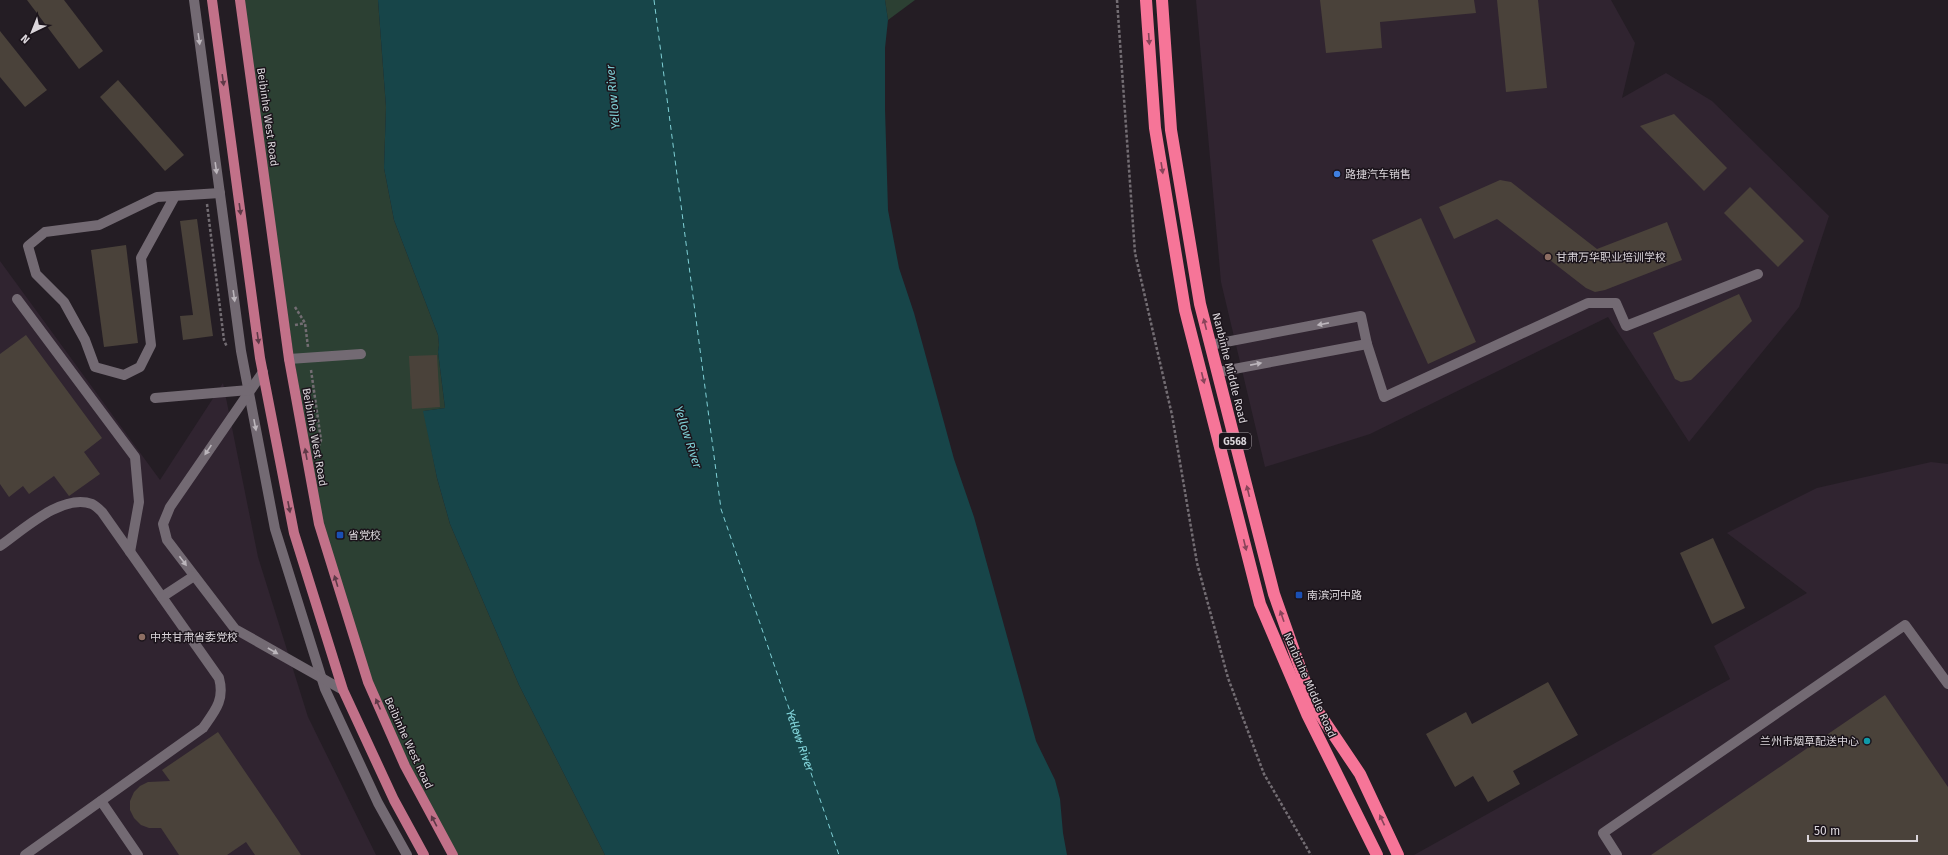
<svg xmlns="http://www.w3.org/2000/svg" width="1948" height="855" font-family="'Fira Sans','Noto Sans SC',sans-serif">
<rect width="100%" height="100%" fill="#241d24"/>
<!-- built -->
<g fill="#302430">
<path d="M1196,0H1611L1635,43L1622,98L1666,73L1712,101L1829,216L1799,307L1689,442L1608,317L1370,434L1265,467L1221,282Z"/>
<path d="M0,261L160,480L223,383L258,557L308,717L376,855H0Z"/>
<path d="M1931,462L1948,464V855H1414L1730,679L1714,646L1807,593L1727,533L1817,488Z"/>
</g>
<!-- green -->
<g fill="#2c4033">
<path d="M240,0H378L386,107L384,168L394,220L438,335L439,345L438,352L445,408L424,411L437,478L450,524L519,685L605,855H453L368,682L319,524Z"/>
<path d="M885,0H915L888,20Z"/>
</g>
<!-- water -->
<path fill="#174549" d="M378,0H885L888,20L885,48V109L888,210L899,268L914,313L954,459L974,517L1036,741L1055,780L1060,799L1063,833L1067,855H605L519,685L450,524L437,478L423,411L445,408L438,352L439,345L438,335L394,220L384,168L386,107Z"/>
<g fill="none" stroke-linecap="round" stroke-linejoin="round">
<!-- ferry -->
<path stroke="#7fd0d6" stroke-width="1" stroke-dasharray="5 4" stroke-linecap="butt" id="s1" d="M654,0L721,509L839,855"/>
</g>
<!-- building -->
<g fill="#4a423a">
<path d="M27,0H64L103,51L79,69Z"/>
<path d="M1320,0H1474L1476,13L1380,22L1382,48L1326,53Z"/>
<path d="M1497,0H1538L1547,88L1506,92Z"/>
<path d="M0,31L47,90L25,107L0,77Z"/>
<path d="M118,80L184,155L165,171L100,97Z"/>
<path d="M1674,114L1727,168L1704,191L1640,126Z"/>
<path d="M1500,180L1511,182L1597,249L1667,222L1682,260L1605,290L1595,292L1586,288L1497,219L1454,239L1439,207Z"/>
<path d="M1750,187L1804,241L1778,267L1724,213Z"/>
<path d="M1421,218L1476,342L1428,364L1372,240Z"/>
<path d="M197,219L213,336L183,340L180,316L193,315L180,221Z"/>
<path d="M126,245L138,343L104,347L91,250Z"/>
<path d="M1739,294L1752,321L1691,380L1681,382L1675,379L1653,333Z"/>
<path d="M26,335L102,438L84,452L100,474L69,496L54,476L29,494L23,486L9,497L0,484V354Z"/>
<path d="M437,355L440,407L412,409L409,356Z"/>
<path d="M1713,538L1745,608L1712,624L1680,553Z"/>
<path d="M1548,682L1578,735L1513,771L1520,784L1488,802L1473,776L1455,787L1426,734L1466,712L1472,724Z"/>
<path d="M1885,695L1948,787V855H1651Z"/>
<path d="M218,732L278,820L301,855H255L246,842L227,855H179L161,828H149L141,825L134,818L130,810V801L134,792L140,786L148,782L170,781L162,770Z"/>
</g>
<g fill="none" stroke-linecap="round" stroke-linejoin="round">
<!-- path -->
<g stroke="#736d73" stroke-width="2.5" stroke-dasharray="3 2" stroke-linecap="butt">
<path d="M1117,0L1135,253L1172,415L1197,563L1228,678L1264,774L1311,855"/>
<path d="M207,204L224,340L227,347"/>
<path d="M295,307L305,323L308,347"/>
<path d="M295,325L305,323"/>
<path d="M311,370L321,440L318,448"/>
</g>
<!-- minor -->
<g stroke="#736a73" stroke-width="10">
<path d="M194,0L241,351L275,529L325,689L378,803L407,855"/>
<path d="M175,196L141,258L151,345L140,367L124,375L95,367L85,340L64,302L36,274L28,246L45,232L99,225L157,197L220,193"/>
<path d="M17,299L135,457L139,502L130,552"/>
<path d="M1210,345L1361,316L1367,344L1384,397L1588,303H1616L1626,326L1758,274"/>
<path d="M289,359L361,354"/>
<path d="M263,372L170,507L163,524L167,540L235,629L343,690"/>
<path d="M1218,372L1367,344"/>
<path d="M155,398L249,390"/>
<path d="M0,546C23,530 62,493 92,504C96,506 99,509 102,512L219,678C225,700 215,711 203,728L25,855"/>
<path d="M162,597L194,576"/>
<path d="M101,801L138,855"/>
<path d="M1617,855L1603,833L1905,625L1948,684"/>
</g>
<!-- major -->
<g stroke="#c27189" stroke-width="10">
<path d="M212,0L260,358L294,533L343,690L394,800L424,855"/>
<path d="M240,0L289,359L319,524L368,682L405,766L453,855"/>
</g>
<!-- highway -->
<g stroke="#f67598" stroke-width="12">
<path d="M1146,0L1155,128L1185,310L1260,604L1307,714L1377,855"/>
<path d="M1162,0L1171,130L1200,304L1274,594L1304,679L1317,710L1360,774L1398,855"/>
</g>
</g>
<!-- one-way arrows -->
<defs><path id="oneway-solid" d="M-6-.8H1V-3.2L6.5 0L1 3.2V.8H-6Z"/></defs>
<g fill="#bcb6bc">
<use href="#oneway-solid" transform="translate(199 39) rotate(82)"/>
<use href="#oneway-solid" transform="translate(216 168) rotate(82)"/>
<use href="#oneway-solid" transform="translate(234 296) rotate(82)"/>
<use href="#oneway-solid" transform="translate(1323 324) rotate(169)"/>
<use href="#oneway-solid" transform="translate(1256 364) rotate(-11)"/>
<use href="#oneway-solid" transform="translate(255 425) rotate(79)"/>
<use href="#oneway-solid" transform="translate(208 450) rotate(124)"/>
<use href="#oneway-solid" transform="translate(183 561) rotate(53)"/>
<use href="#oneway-solid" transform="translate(273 651) rotate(30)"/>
</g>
<g fill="#88445a">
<use href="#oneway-solid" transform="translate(1149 39) rotate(86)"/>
<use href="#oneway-solid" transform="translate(1162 168) rotate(81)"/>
<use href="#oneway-solid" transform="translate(1205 324) rotate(-104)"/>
<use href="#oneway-solid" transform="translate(1203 378) rotate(76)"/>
<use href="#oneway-solid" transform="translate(1248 491) rotate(-104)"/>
<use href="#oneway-solid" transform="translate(1245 545) rotate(76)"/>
<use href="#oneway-solid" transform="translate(1282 616) rotate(-109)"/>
<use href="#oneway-solid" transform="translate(1382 820) rotate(-115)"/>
</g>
<g fill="#5e3947">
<use href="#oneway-solid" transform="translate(223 80) rotate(82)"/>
<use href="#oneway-solid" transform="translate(240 209) rotate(82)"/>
<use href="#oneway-solid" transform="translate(258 338) rotate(82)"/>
<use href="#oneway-solid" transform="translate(306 454) rotate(-100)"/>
<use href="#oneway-solid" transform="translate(289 507) rotate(79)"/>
<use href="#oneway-solid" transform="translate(336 581) rotate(-107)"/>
<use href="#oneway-solid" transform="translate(378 704) rotate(-114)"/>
<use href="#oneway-solid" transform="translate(434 821) rotate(-118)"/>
</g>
<!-- markers -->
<circle fill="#3f7fe0" stroke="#1b141b" stroke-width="1.5" cx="1337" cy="174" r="4"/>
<g fill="#8d6e63" stroke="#1b141b" stroke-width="1.5">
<circle cx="1548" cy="257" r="4"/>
<circle cx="142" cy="637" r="4"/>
</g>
<g fill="#1a4fb4" stroke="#1b141b" stroke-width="1.5">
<rect x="336" y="531" width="8" height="8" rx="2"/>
<rect x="1295" y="591" width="8" height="8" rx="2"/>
</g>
<circle fill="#0f9aa8" stroke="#1b141b" stroke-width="1.5" cx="1867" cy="741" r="4"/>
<g text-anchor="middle" stroke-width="3" stroke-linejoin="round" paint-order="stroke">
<!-- shield labels -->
<rect fill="#1b141b" stroke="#a19ca1" stroke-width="1" x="1219" y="433" width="32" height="16" rx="3"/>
<g font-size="10" font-weight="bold" fill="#dbd6db">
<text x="1235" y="445">G568</text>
</g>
<!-- street labels -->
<g font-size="11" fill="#dbd6db" stroke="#1b141b">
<text transform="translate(268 117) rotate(82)" y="4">Beibinhe West Road</text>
<text transform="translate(1230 368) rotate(76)" y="4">Nanbinhe Middle Road</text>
<text transform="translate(315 437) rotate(80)" y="4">Beibinhe West Road</text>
<text transform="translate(1310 685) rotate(66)" y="4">Nanbinhe Middle Road</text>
<text transform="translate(409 743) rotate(65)" y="4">Beibinhe West Road</text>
</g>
<!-- poi labels -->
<g font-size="11" fill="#dbd6db" stroke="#1b141b" text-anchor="start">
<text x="1345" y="178">路捷汽车销售</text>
<text x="1556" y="261">甘肃万华职业培训学校</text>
<text x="348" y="539">省党校</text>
<text x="1307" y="599">南滨河中路</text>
<text x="150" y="641">中共甘肃省委党校</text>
<text x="1859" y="745" text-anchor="end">兰州市烟草配送中心</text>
</g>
<!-- water labels -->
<g font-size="12" font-style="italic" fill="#7fd0d6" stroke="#1b141b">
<text transform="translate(613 97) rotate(-95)" y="4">Yellow River</text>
<text transform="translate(688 437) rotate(72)" y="4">Yellow River</text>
<text dy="4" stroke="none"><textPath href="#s1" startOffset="758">Yellow River</textPath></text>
</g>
</g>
<!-- north arrow -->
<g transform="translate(32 32) rotate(223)" stroke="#1b141b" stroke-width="3" paint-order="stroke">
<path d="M0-3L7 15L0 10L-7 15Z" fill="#dbd6db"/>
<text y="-6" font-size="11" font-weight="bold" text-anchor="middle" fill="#dbd6db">N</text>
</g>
<!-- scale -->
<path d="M1808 835v6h109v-6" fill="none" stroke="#dbd6db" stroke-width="2"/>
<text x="1814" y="835" font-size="12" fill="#dbd6db" stroke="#1b141b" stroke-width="3" paint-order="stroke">50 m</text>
</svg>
